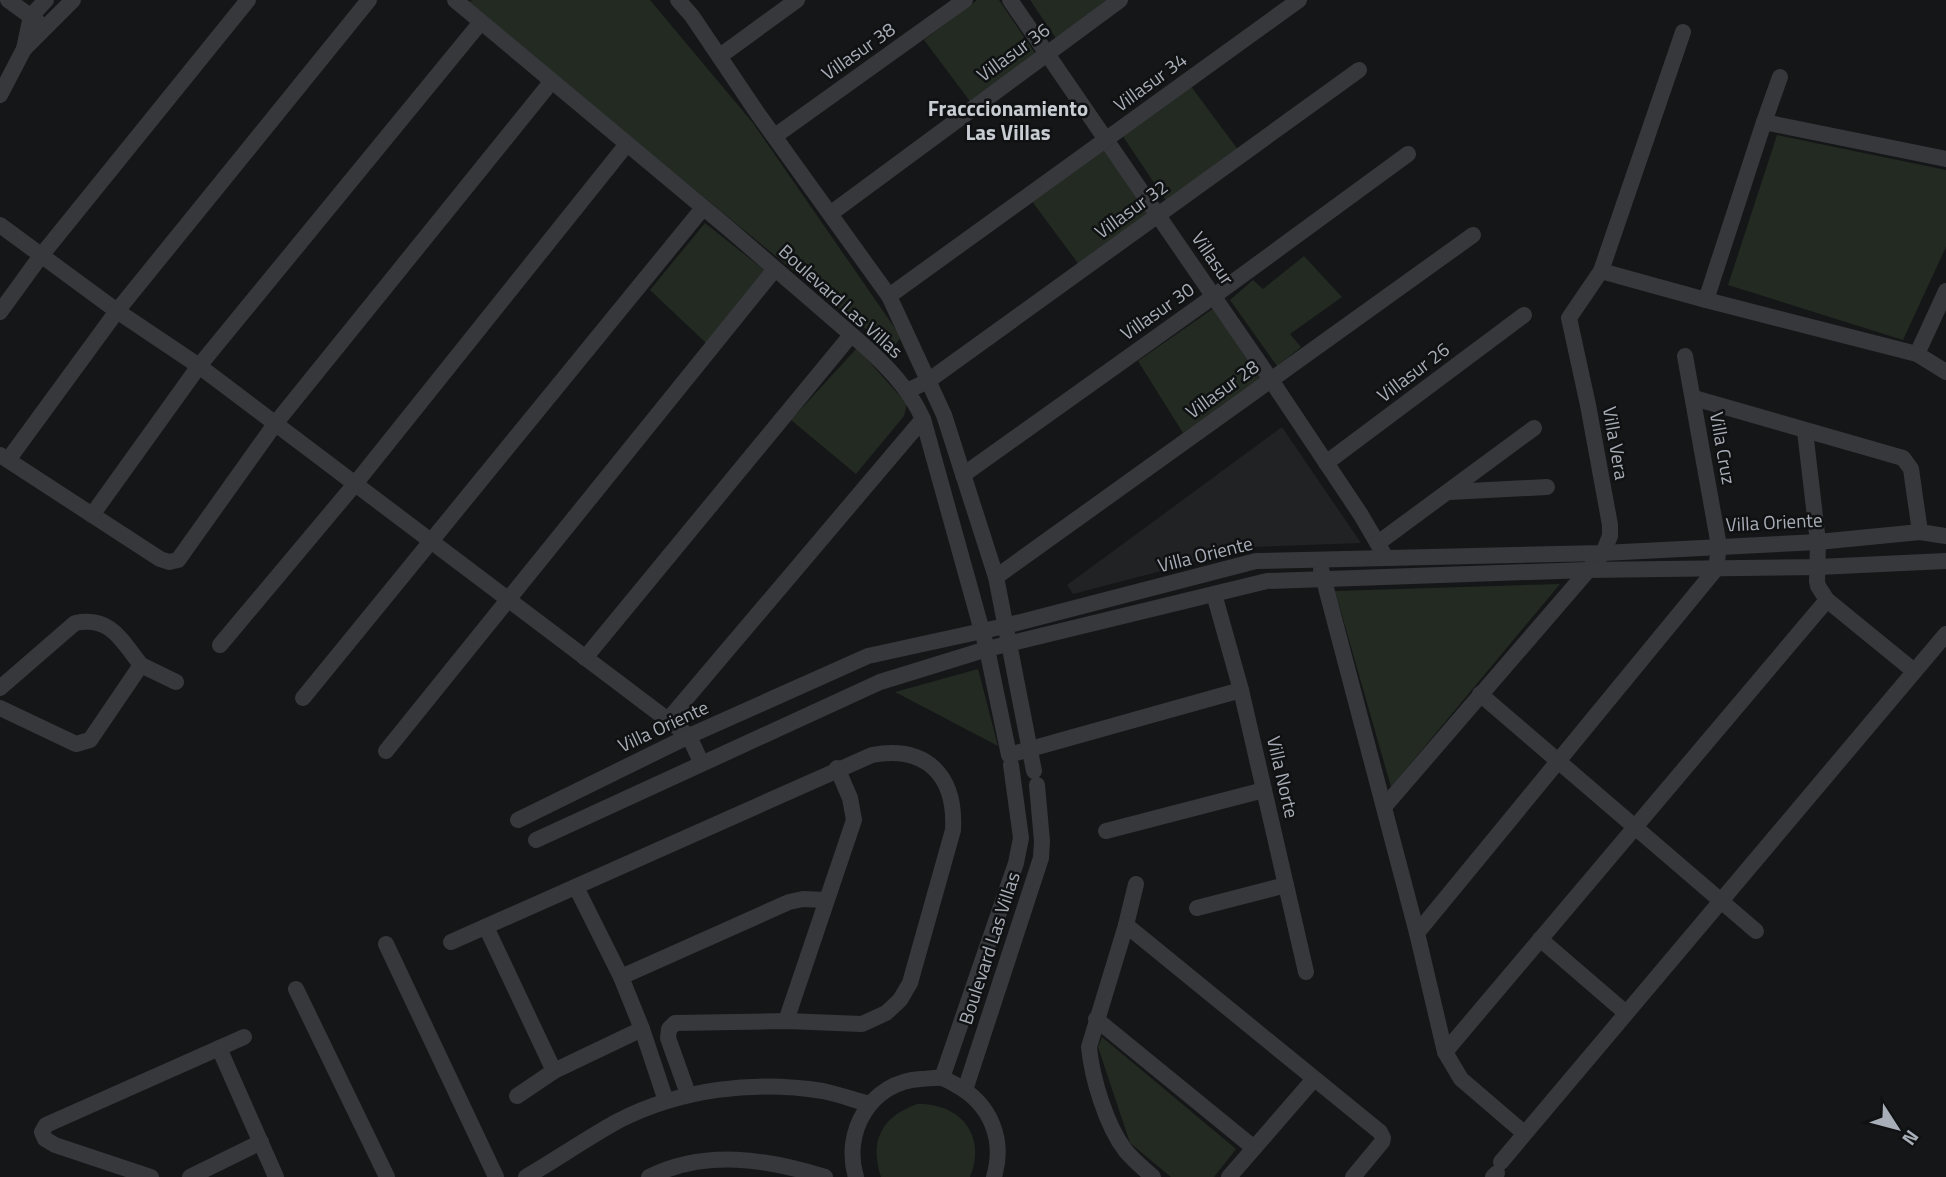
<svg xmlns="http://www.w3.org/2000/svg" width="1946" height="1177" font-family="'Titillium Web',sans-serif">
<rect width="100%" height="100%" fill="#151617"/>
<!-- built -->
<path fill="#212224" d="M1282,427L1361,543L1253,547L1073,594L1067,585Z"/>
<!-- green -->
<g fill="#222a22">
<path d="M472,0H650L753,123L901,337L893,348L856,322L467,3Z"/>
<path d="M977,0H999L1037,56L972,104L924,40Z"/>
<path d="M1030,0H1113L1057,40Z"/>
<path d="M1190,85L1239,151L1167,202L1122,135Z"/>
<path d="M1777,135L1946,170V247L1903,340L1728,285Z"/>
<path d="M1106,147L1151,216L1080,266L1031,200Z"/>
<path d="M705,223L768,273L706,343L650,290Z"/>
<path d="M1304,256L1342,297L1290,334L1301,347L1277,366L1230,300L1253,280L1263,289Z"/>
<path d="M1214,308L1260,379L1183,433L1138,361Z"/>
<path d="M857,348L907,404L904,416L856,474L791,420Z"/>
<path d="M1560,584L1391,787L1335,591Z"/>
<path d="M978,669L998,746L895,692Z"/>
<path d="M1102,1037L1236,1149L1214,1177H1171L1130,1143L1098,1047Z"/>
<path d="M917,1104C960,1103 987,1135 970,1177H881C869,1141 881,1117 917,1104Z"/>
</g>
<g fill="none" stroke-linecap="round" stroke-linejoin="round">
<!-- minor -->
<g stroke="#36383c" stroke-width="16">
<path d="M8,0L37,21"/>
<path d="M455,0L728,228L860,342C885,364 909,388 923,419L987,649L1009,755L1241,690"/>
<path d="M678,0L692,16L758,114L889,296L944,415L996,577L1034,771"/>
<path d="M1010,0L1271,380L1361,515L1386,558"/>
<path d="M24,49L31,16L46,0"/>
<path d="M720,56L797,0"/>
<path d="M0,95L24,49L73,0"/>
<path d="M1764,122L1780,77"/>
<path d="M775,136L965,0"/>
<path d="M1946,159L1764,122L1706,300L1917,354L1946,372"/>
<path d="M830,214L1120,0"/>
<path d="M0,225L117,311L199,366L689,736L701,762"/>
<path d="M1601,271L1706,300"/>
<path d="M889,296L1299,0"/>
<path d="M0,312L40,257L248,0"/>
<path d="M1917,354L1946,291"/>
<path d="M907,391L928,381L1359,70"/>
<path d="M1694,398L1903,458L1911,469L1920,532"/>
<path d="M1805,431L1818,542L1817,581L1818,586L1827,600L1914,671"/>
<path d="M0,455L160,559L169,562L178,560L275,424L552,81"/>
<path d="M8,460L117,311L369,0"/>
<path d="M1326,463L1524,315"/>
<path d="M963,475L1214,296L1408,154"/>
<path d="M1450,492L1547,487"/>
<path d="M92,515L199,366L481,22"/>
<path d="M1378,543L1534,428"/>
<path d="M1321,569L1417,933L1445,1052L1461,1079L1524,1133"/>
<path d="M996,577L1473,235"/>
<path d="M1214,594L1241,690L1306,972"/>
<path d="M220,645L355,484L627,144"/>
<path d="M585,658L851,335"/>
<path d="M0,688L75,623C111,616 121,640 141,665"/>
<path d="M1480,694L1756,931"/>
<path d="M303,698L703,208"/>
<path d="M0,708L76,744L90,740L141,665L176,682"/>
<path d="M668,720L923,419"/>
<path d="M386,751L775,269"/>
<path d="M1384,807L1603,553L1610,536V525L1588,405L1569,318L1601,271L1683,32"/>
<path d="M518,820L689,736L868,656L1005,626L1256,561L1603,553L1818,542L1920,532L1946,536"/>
<path d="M1106,831L1264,790"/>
<path d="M536,840L880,682L987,649L1267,581L1587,570L1818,567L1946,561"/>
<path d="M576,887L621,977L642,1029L666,1101"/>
<path d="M1197,908L1286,885"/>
<path d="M1126,925L1136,884"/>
<path d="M486,927L554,1071"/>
<path d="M1417,933L1716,569L1719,546L1685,356"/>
<path d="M1540,939L1626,1013"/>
<path d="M451,942L872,755C927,745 956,776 953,830L910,983L900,1000L886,1013L862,1024L786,1021L675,1023L669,1029L668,1038L688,1094"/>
<path d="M386,944L496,1177"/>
<path d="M621,977L789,902L803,899L825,900"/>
<path d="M296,989L387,1177"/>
<path d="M1096,1019L1254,1148"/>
<path d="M786,1021L854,820L850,798L837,768"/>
<path d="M219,1048L276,1177"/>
<path d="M1445,1052L1827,600"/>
<path d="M942,1078L1016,863L1021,838L1011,765"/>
<path d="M965,1090L1041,858L1042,841L1037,785"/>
<path d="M517,1096L554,1071L642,1029"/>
<path d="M1501,1162L1946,634"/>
<path d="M151,1177L55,1145L45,1139L42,1132L46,1125L244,1037"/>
<path d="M190,1177L261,1142"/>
<path d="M526,1177C557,1159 587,1138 618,1121C680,1089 754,1080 823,1091C838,1094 854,1100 869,1104"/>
<path d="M649,1177C706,1149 767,1159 825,1177"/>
<path d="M856,1177C842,1132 871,1082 920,1079C927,1079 935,1077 942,1078C946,1079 952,1083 956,1085C991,1104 1005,1140 994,1177"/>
<path d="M1153,1177C1144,1169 1133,1160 1125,1150C1106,1125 1092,1078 1089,1047L1126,925L1380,1132L1383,1138L1382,1142L1353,1177"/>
<path d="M1229,1177L1314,1079"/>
<path d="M1493,1177L1497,1173"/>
</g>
</g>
<g text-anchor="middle" stroke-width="5" stroke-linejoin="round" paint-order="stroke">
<!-- street labels -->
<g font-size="19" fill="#a8aeb7" stroke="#101112">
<text transform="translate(858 51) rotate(-35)" y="7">Villasur 38</text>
<text transform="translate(1013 52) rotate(-36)" y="7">Villasur 36</text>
<text transform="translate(1150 82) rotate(-36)" y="7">Villasur 34</text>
<text transform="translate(1131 209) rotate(-36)" y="7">Villasur 32</text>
<text transform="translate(1213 258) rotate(56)" y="7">Villasur</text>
<text transform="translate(841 301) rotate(42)" y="7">Boulevard Las Villas</text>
<text transform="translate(1157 311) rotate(-35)" y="7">Villasur 30</text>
<text transform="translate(1413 372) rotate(-37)" y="7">Villasur 26</text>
<text transform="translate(1222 389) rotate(-36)" y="7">Villasur 28</text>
<text transform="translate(1616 443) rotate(80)" y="7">Villa Vera</text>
<text transform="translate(1723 448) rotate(80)" y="7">Villa Cruz</text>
<text transform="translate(1774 522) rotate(-3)" y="7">Villa Oriente</text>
<text transform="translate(1205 554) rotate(-14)" y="7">Villa Oriente</text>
<text transform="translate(663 726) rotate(-25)" y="7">Villa Oriente</text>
<text transform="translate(1283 777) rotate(77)" y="7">Villa Norte</text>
<text transform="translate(989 948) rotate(-72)" y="7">Boulevard Las Villas</text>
</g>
<!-- neighbourhood labels -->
<g font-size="21" font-weight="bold" fill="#c8cdd3" stroke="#101112">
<text x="1008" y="116">Fracccionamiento<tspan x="1008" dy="24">Las Villas</tspan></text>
</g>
</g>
<!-- north arrow -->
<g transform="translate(1897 1128) rotate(126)" stroke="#101112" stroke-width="5" paint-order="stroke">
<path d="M0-5L12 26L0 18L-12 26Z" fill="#a8aeb7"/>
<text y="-10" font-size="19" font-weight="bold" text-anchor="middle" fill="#a8aeb7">N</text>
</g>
</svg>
